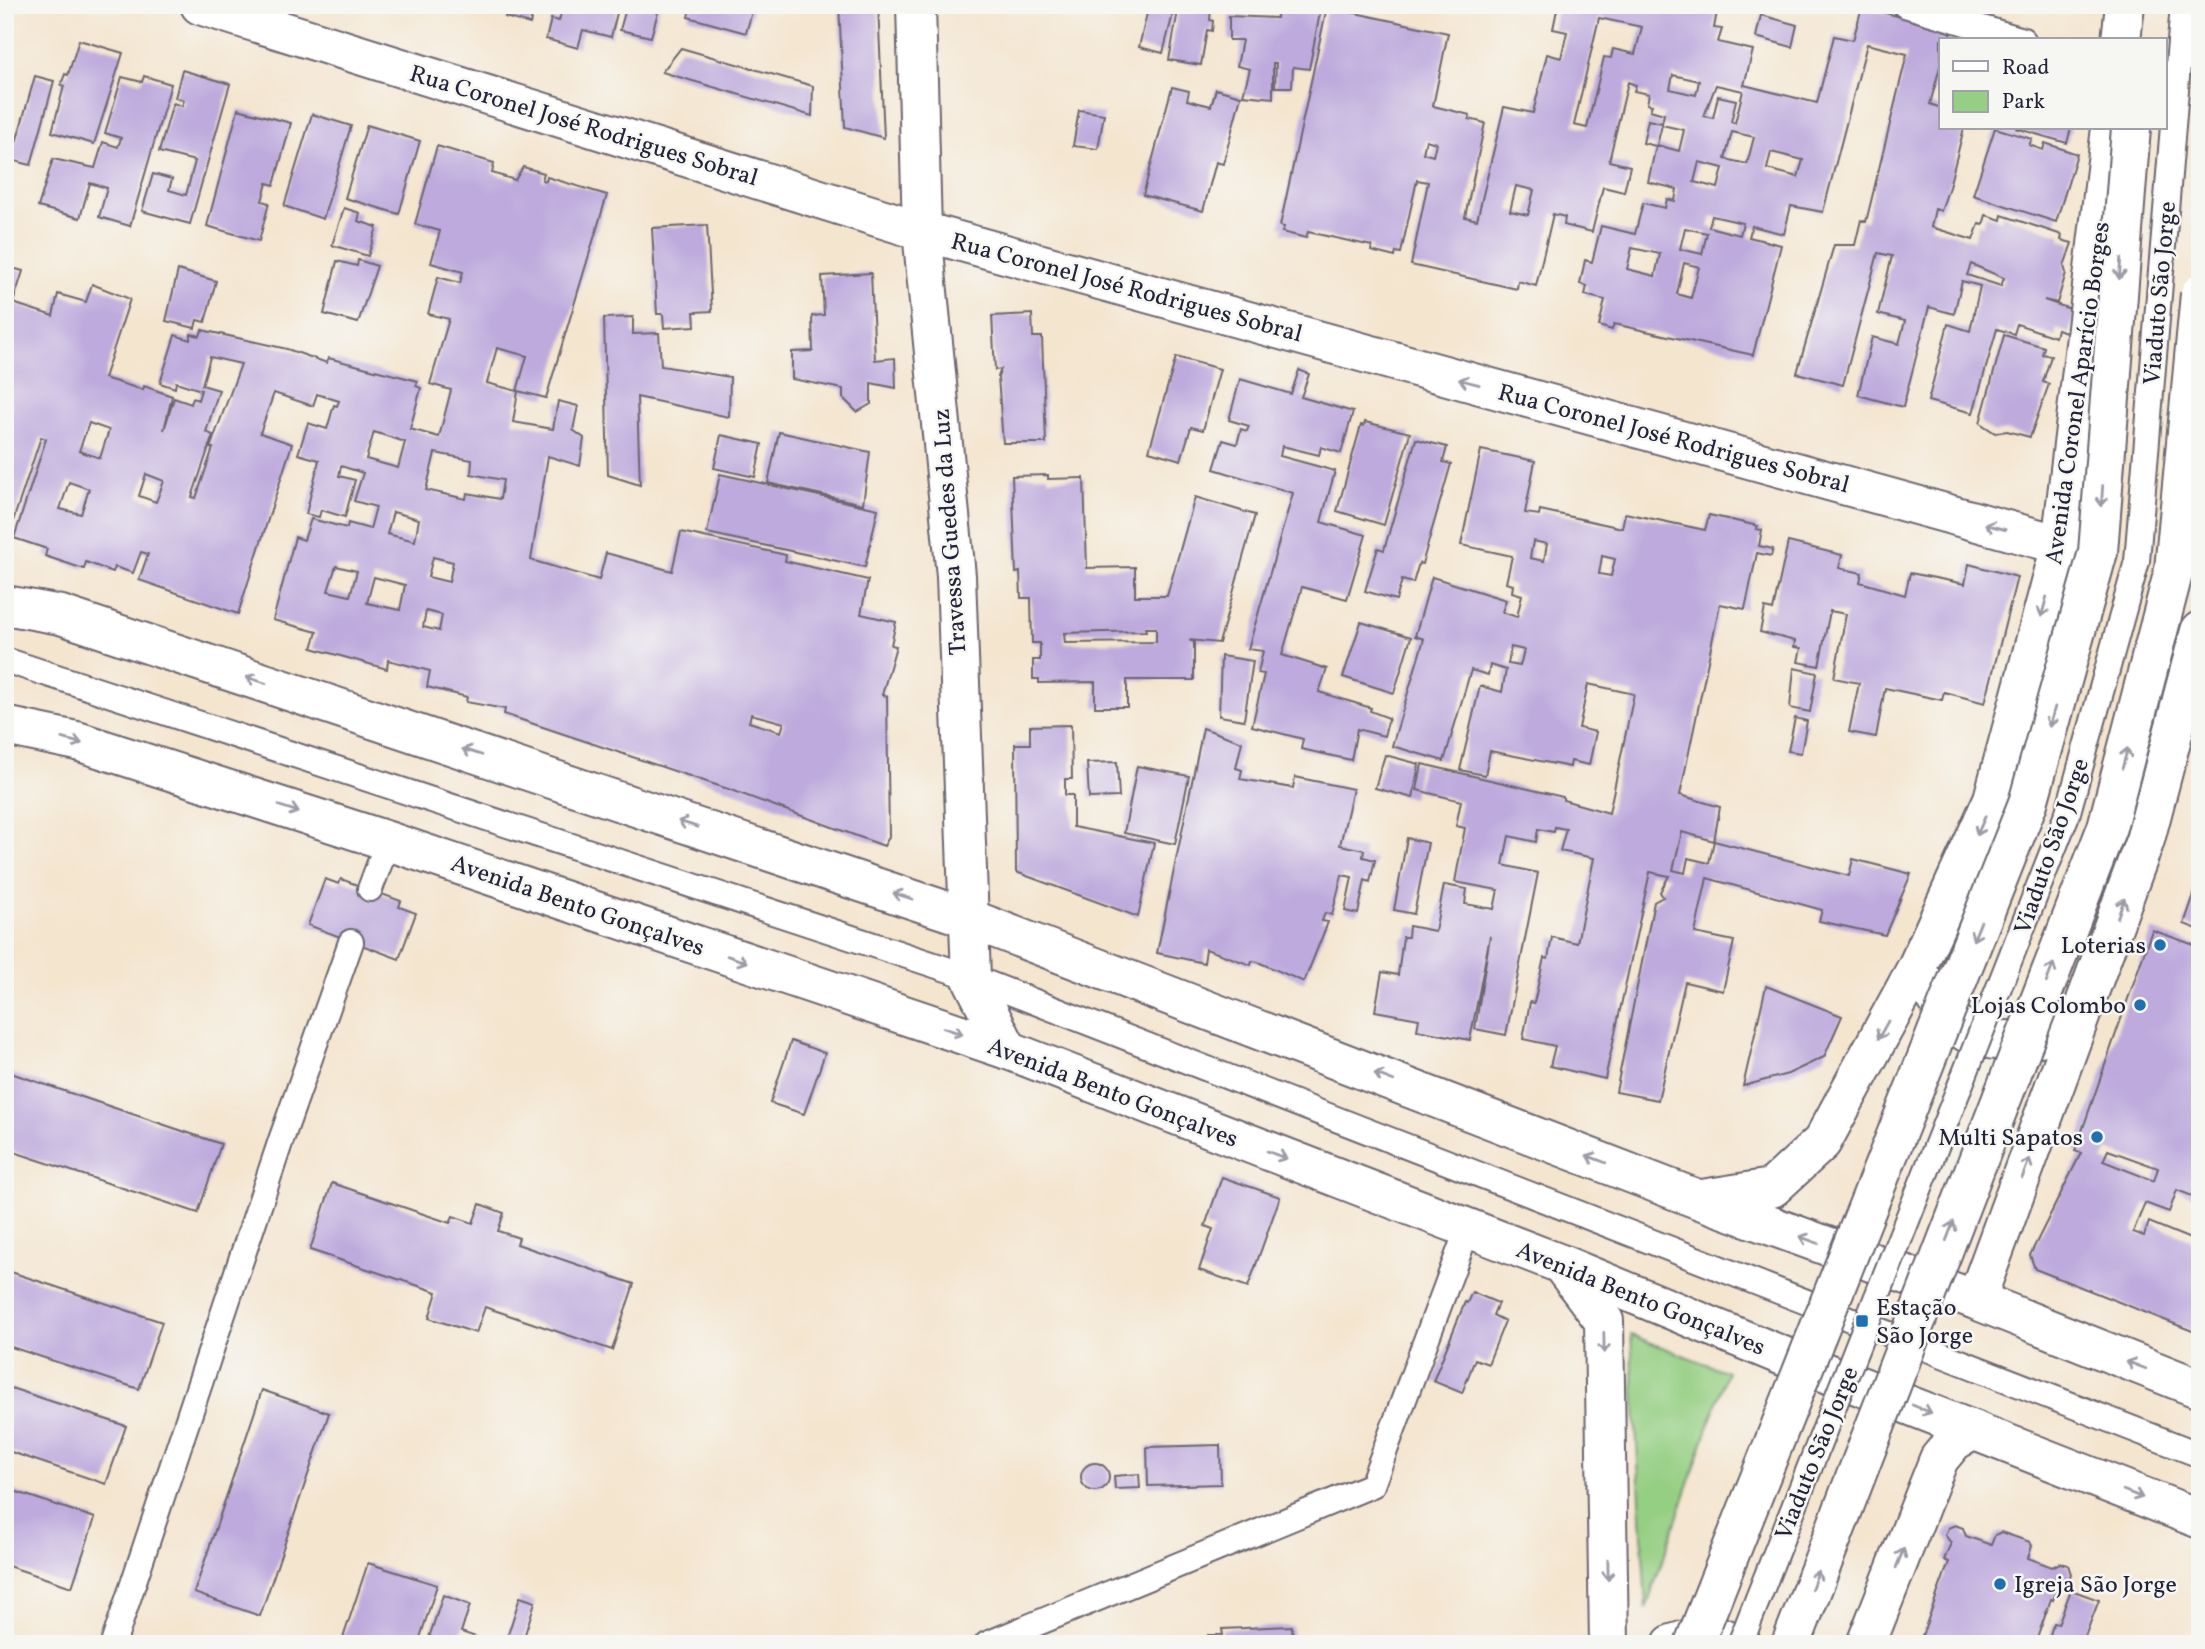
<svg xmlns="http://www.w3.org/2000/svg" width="2205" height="1649" font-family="Vollkorn,serif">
<rect width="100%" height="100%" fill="#f6f6f2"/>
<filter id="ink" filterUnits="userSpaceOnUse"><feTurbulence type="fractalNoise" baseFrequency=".0143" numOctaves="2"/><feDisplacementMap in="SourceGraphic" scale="14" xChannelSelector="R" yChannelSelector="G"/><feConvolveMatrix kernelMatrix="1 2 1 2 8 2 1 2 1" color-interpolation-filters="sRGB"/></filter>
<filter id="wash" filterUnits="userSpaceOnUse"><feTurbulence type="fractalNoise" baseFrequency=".00686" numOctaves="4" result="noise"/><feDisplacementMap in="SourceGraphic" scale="28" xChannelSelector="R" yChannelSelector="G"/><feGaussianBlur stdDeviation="1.57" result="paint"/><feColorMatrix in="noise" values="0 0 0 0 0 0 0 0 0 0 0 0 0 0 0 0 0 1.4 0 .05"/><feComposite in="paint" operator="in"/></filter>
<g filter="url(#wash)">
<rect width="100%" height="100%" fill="#f4e5cf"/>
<!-- green -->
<path fill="#95cf83" stroke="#5c785f" stroke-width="2" d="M1631,1335L1727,1372L1646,1609Z"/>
<g id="blocks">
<!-- building -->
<g fill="#beaadd" fill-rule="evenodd">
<path d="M509,5H535L530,24L505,17Z"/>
<path d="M563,5H619L611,37L583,30L578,48L546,39L551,19L559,21Z"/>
<path d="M627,5H660L651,37L620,30Z"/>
<path d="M691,5H754L746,33L688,17Z"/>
<path d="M839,5H878L884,138L845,127Z"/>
<path d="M1149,5L1174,10L1163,53L1139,47Z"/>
<path d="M1179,5L1211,9L1210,20L1213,21L1212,31L1207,30L1201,65L1169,60Z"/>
<path d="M1278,5L1321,8L1309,69L1293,67L1292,87H1275L1276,63H1273V98L1243,95L1250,69L1237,66L1242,40H1229V16L1277,18Z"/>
<path d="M1558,5H1690L1717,12L1714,28L1722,29L1718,42L1753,50L1744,85L1817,103L1834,36L1853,40L1862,7L1952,30L1949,40H1941V63L1930,104L1941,108V128H1964L1949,187L1941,211L1935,209L1931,227L1973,240L1979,224L1983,225L1986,215L2001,220L2002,215L2062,235L2061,240L2072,243L2064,266L2066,273L2057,303L2044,300L2076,311L2069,333L2057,329L2055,337L2017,324L2014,334L1997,329L1973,413L1928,401L1948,324L1970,331L1980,286L1962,281L1954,314L1929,307L1903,407L1858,395L1872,337L1899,344L1905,321L1878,314L1892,256L1878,253L1843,385L1797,373L1834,245H1855L1861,220L1866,222L1907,54L1867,44L1823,212L1791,206L1784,234L1752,226L1749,237L1781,245L1753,355L1614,324L1612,330L1599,326L1605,300L1585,295L1587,286L1580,284L1585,260L1592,262L1601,226L1635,234L1643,203L1665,208L1667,199L1675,201L1677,189L1648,182L1656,146L1643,143L1648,120L1662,123L1664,114L1650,110L1652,105L1647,104L1649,94L1634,91L1636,85L1628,82L1609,161L1630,166L1624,192L1603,187L1592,232L1564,225L1565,217L1553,214L1536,286L1518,281L1517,289L1411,265L1428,182L1417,180L1401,253L1396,252L1395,257L1371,251L1372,246L1308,232L1306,238L1282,232L1284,227L1280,226L1327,7L1448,33L1433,106L1470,115L1469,119L1485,123L1465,217L1477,220L1504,107L1533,113L1547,54L1561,58L1567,32L1553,29ZM1599,18L1642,27L1635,54L1613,49L1611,58L1604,57L1587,128L1574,125ZM1673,75L1699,81L1696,95L1670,89ZM1716,85L1743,91L1735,123L1731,122L1736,100L1718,96L1713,118L1704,116ZM1662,125L1684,130L1679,151L1657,145ZM1732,132L1754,137L1747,164L1725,159ZM1426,140L1436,143L1433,156L1423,153ZM1771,152L1803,160L1798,177L1767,169ZM1699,162L1723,168L1718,188L1694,182ZM1516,186L1534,190L1528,215L1510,211ZM1712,216L1743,223L1740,235L1709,227ZM1685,228L1707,233L1702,254L1680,249ZM1632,248L1660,254L1655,276L1627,269ZM1684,263L1699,267L1691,298L1677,294ZM1971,264L2004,278L2001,286L1967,275Z"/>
<path d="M1761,15L1797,25L1792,47L1756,37Z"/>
<path d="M79,40L123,53L94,144L52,132L64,86L61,85L65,74L68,75Z"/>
<path d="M681,48L813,86L812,116L662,72Z"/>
<path d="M182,70L230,84L190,224L142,211L153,174L172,179L169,190L186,195L195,161L159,152L173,103L182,106L184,100L175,98Z"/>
<path d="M35,76L54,81L31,165L11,160Z"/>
<path d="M144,76L171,84L130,226L99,217L107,188L90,183L80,218L38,207L53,159L95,168L103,142L118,147L121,138L105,133L122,77L142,82Z"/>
<path d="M1172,87L1189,91L1187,100L1211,106L1216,89L1241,96L1223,164L1216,162L1203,211L1143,195Z"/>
<path d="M238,109L291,123L274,185L267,183L262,201L269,203L259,241L207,226Z"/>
<path d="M1079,110L1104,114L1098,149L1073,146Z"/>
<path d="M312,114L351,126L323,219L284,206Z"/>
<path d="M367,125L420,141L399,214L345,198Z"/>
<path d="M1995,128L2032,139L2029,145L2043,150L2045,143L2077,154L2056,222L1973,195Z"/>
<path d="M2015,128H2071L2067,143Z"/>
<path d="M437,146L494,163L492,173L515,180L523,167L544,173L542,180L546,181L547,177L607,195L546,398L518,391L513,422L553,429L558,401L578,406L573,430L584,438L580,466L548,456L531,560L599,580L606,553L672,571L681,532L786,555L785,561L868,580L861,614L896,622L891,645L896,646L882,695L887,696L889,837L884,846L731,790L504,714L505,709L466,702L467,697L427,687L430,671L388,660L387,669L312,648L317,632L273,620L295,537L304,540L311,519L347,528L348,523L370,529L376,507L354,501L363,473L341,466L339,476L355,480L345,517L321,510L319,517L306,514L319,460L298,454L308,423L327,429L334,405L337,406L339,401L317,394L313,406L274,393L260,433L292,444L238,614L139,580L148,554L141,552L133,573L115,567L113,572L86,562L84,569L45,556L47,549L14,538L46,439L41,437L8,536L5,535V425L12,404L5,401V266L23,271L13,303L53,316L58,294L86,302L92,284L130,299L104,378L143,390L144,386L172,396L164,430L174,398L191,404L193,398L198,400L201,390L176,382L175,388L160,383L175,335L190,340L191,334L200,336L202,330L287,349L327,363L328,358L418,381L416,386L421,388L410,429L439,437L451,390L430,384L449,319L428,314L438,277L460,283L463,272L431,263L440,231L415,224ZM497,348L527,356L517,391L487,383ZM210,357L241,364L210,448H213L196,498L192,497L213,435L206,432L219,390L202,385ZM89,423L109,430L100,458L79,451ZM374,432L405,442L398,468L366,459ZM435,453L472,460L471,474L503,480L500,499L467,493L466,499L426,490ZM146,474L164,481L156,502L139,496ZM69,482L89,489L81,514L60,509ZM393,512L419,519L415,541L387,534ZM433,557L453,562L449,582L428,577ZM336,566L357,571L350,596L328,591ZM374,577L405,585L400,610L367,603ZM426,611L442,615L439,631L423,627ZM751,714L784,723L781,732L749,722Z"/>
<path d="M344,208L360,213L358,221L377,227L368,256L332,245Z"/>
<path d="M707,225L712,311L694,312L695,326L664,328L663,314H657L652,228Z"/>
<path d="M358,260L377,266L358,323L324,314L337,261L357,266Z"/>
<path d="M178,270L216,281L205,322L197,320L195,328L166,321Z"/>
<path d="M871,273L875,360L895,358L896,388L871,383V404L857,412L843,398V389L792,379V352L813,351L812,316L824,315L822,276Z"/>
<path d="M1032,314L1033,337H1042L1046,443H1003L998,377L1001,369L995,370L992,316Z"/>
<path d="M633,317V334L659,333L661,366L730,377L729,417L637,397L640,485L608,475L604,318Z"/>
<path d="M2004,335L2044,347L2042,354L2051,356L2043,382L2049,384L2030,437L2007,431L1995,433L1980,423Z"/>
<path d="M1176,357L1220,369L1203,430L1191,427L1181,460L1149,451Z"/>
<path d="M1299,370L1309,374L1301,397L1353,412L1341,453L1321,447L1319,455L1282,446L1280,456L1335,471L1321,522L1366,535L1347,599L1302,587L1282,655L1327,669L1319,692L1371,708L1370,711L1389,718L1384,736L1357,729L1351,760L1301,749L1303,739L1252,726L1264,674L1258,673L1263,651L1248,649L1293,493L1214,469L1223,440L1237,444L1241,429L1247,431L1249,426L1229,420L1240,379L1291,394Z"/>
<path d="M1365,422L1410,433L1384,525L1337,511L1361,425L1364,426Z"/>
<path d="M779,432L870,452L863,504L768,483Z"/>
<path d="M721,435L762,444L755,477L714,468Z"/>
<path d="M1416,439L1447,447L1443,462L1451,464L1422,564L1419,563L1413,583L1402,580L1396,600L1365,591L1378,548L1384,550Z"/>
<path d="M1481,450L1535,461L1525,513L1539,515L1540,510L1622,528L1625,513L1705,530L1709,515L1758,526L1756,529L1762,530L1759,546L1773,549L1771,556L1757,553L1745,609L1720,604L1680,795L1720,807L1714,841L1682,832L1673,870L1685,873L1688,858L1709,863L1714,841L1849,876L1853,859L1911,874L1885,935L1819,921L1822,910L1707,878L1695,933L1734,941L1723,991L1685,982L1658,1100L1616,1092L1654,902L1663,897L1660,892L1669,876L1650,872L1605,1079L1550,1066L1555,1046L1523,1039L1530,1002L1534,1003L1544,958L1548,959L1552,937L1577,943L1594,858L1560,851L1566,829L1555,827L1554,832L1538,829L1536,842L1509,836L1503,865L1538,873L1506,1035L1475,1029L1490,936L1470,1040L1417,1030L1419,1019L1375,1011L1382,972L1398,975L1403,937H1408L1409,926L1435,931L1444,885L1467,889L1465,904L1494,909L1498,890L1455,882L1465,828L1456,826L1461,801L1417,790L1422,764L1563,797V800L1609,813L1634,694L1588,684L1579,728L1596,732L1589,765L1571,761L1570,767L1490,751L1485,775L1460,770L1480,686L1502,692L1506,670L1490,665L1488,675L1471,670L1444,761L1392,746L1424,639L1415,636L1432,577L1506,600L1502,612L1517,617L1522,595L1512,592L1513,585L1506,583L1512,556L1461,545ZM1533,541L1547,544L1544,561L1530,558ZM1602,556L1615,559L1611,576L1599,574ZM1511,647L1524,650L1520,666L1508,664Z"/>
<path d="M720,474L878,509L865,567L707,533Z"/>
<path d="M1048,475V479L1084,478L1087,568L1135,567V596H1167L1195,497L1255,515L1219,643L1189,640L1194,642V680H1127V707H1095V682L1039,683V679H1033V660H1040V643H1032L1031,598H1021L1020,572L1016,573L1012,476ZM1145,628H1156V642L1065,643L1064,633L1146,631Z"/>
<path d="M1788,542L1842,555L1839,568L1862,573L1860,582L1905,595L1910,573L1965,584L1969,564L2017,577L1985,703L1944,692L1942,700L1885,688L1876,737L1849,732L1859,683L1834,678L1846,614L1830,611L1819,666L1798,662L1801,648L1794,647L1795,641L1760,632L1765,608L1773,610Z"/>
<path d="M1361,622L1411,637L1394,693L1343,677Z"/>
<path d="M1221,656L1253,661L1244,720L1219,716Z"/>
<path d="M1794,668L1817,673L1810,712L1790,708Z"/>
<path d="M1795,718L1807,721L1801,753L1788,751Z"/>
<path d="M1071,725L1072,779H1065V795H1073V827L1154,843L1138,917L1016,872L1015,744H1030V726Z"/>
<path d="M1203,728L1242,742L1236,768L1242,770L1240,779L1293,788L1295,777L1353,789L1340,845L1364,850L1363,857L1375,860L1370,882L1365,880L1358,914L1345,911L1352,877L1342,875L1332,915L1325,913L1322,921L1328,922L1304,982L1258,962L1252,961L1251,965L1206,949L1204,963L1157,953Z"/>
<path d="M1385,755L1419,764L1413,798L1375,788Z"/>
<path d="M1117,762L1119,797L1089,798L1087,763Z"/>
<path d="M1137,766L1189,776L1175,844L1124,833Z"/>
<path d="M1407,838L1428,843L1414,914L1394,910Z"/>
<path d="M2200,877V930L2184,924Z"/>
<path d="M325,879L339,884L341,879L401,901L399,907L416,913L399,959L308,925Z"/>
<path d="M2152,930L2200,947V1199L2177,1190L2169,1212L2145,1203L2133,1232L2144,1236L2149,1222L2200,1243V1334L2035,1269L2030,1255L2081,1153L2075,1151ZM2108,1150L2158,1168L2154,1181L2103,1161Z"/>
<path d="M1766,986L1842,1016L1824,1057L1788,1074L1743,1086Z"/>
<path d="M791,1041L825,1053L804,1114L770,1103Z"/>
<path d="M5,1071L221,1144L198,1213L5,1149Z"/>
<path d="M1222,1177L1280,1197L1248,1287L1199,1270L1213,1229L1205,1226Z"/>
<path d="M332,1183L450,1223L453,1216L473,1223L480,1204L504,1213L498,1231L519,1238L517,1244L634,1284L612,1350L485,1307L476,1333L429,1318L437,1292L310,1250Z"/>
<path d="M5,1270L162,1322L139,1389L5,1345Z"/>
<path d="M1472,1292L1498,1303L1493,1315L1505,1321L1488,1364L1475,1359L1462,1393L1433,1381L1465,1302L1467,1303Z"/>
<path d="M5,1386L126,1426L106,1484L5,1450Z"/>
<path d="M262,1390L329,1413L260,1616L194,1593Z"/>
<path d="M1220,1445L1221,1484L1148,1486L1147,1447Z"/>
<circle cx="1095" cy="1477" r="14"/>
<path d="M1139,1474L1140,1488L1115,1489L1114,1476Z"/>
<path d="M5,1488L95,1518L72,1587L5,1565Z"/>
<path d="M1955,1525L1963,1528L1966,1536L1991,1545L1995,1535L2001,1532L2030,1542L2032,1546L2028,1558L2052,1567L2060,1563L2068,1565L2071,1574L2069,1579L2060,1582L2053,1600L2051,1599L2035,1644H1919L1949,1562L1944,1560L1951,1543L1945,1535L1948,1528Z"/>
<path d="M368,1563L437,1585L418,1644H341Z"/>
<path d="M2071,1590L2099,1600L2082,1644H2067L2050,1634L2054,1623L2058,1624Z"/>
<path d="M443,1595L470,1605L461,1632L496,1644H427Z"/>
<path d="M520,1597L535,1602L522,1644H505Z"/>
<path d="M1292,1626L1293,1644H1209L1208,1635H1223L1222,1629Z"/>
</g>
</g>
</g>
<g filter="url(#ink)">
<use href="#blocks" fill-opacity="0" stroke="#6c666f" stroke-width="2"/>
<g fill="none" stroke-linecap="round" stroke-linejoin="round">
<defs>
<g id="service">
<path d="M1905,5L2023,40"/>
<path d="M2137,561L2183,5"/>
<path d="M5,660L971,977L2200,1455"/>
<path d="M370,889L388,841"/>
<path d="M113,1644L281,1140L351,942"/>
<path d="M987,1644L1372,1485L1468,1228"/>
</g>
<path id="minor" d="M200,5L922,231"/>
<g id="tertiary">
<path d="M916,5L922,231L956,576L971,977L1008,1050"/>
<path d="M922,231L2061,545"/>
</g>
<g id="primary">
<path d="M2121,40L2125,5"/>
<path d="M5,605L61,615L968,918L1700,1200L1976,1300L2200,1389"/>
<path d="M5,726L77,741L388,841L1008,1050L1561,1264L1778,1354L2200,1519"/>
<path d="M1927,984C1936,998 1954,1026 1969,1034C1993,1045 2031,1039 2056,1034"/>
<path d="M1702,1199L1772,1188L1822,1142L1917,967L1993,799L2061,545L2111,128"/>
<path d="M1561,1264L1604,1321L1609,1644"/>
<path d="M1976,1300L2145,840L2200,631"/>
<path d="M1672,1644L1708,1633L1742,1644"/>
<path d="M1866,1644L1939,1459L1954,1441L1974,1430"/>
</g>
</defs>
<!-- service casing -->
<use href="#service" stroke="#6c666f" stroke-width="28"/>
<!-- minor casing -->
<use href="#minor" stroke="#6c666f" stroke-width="42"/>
<!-- tertiary casing -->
<use href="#tertiary" stroke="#6c666f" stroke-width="42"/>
<!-- primary casing -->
<use href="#primary" stroke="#6c666f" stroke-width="42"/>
<!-- service -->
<use href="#service" stroke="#fff" stroke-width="24"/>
<!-- minor -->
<use href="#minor" stroke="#fff" stroke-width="38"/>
<!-- tertiary -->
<use href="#tertiary" stroke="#fff" stroke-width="38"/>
<!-- primary -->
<use href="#primary" stroke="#fff" stroke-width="38"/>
<defs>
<path id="service-bridge" d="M1740,1644L2068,812L2137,561"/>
<g id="primary-bridge">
<path d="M1694,1644L2028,803L2098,552L2131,128"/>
<path d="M1791,1644L2107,827L2174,570L2200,294"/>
</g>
</defs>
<!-- service-bridge casing -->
<use href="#service-bridge" stroke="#6c666f" stroke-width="28" stroke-linecap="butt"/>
<!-- primary-bridge casing -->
<use href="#primary-bridge" stroke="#6c666f" stroke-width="42" stroke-linecap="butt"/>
<!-- service-bridge -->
<use href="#service-bridge" stroke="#fff" stroke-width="24"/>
<!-- primary-bridge -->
<use href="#primary-bridge" stroke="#fff" stroke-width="38"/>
</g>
<!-- one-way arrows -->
<defs><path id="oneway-shaft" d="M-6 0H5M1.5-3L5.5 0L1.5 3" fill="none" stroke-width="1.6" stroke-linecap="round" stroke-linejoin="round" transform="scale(1.75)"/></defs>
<g stroke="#9c9ca7">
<use href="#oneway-shaft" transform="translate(2120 269) rotate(94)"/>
<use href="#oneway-shaft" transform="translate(1469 382) rotate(-165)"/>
<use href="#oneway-shaft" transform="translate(2102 496) rotate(94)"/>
<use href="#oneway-shaft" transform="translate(1995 527) rotate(-165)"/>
<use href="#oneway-shaft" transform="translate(2044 607) rotate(105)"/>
<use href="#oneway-shaft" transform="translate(256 680) rotate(-162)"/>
<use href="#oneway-shaft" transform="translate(2052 717) rotate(106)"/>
<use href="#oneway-shaft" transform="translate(72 741) rotate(14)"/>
<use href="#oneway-shaft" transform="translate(472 752) rotate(-162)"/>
<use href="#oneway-shaft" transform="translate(2125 758) rotate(-75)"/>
<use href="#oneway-shaft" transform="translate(289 809) rotate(18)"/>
<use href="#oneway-shaft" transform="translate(688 824) rotate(-162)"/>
<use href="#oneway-shaft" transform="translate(1981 826) rotate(114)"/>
<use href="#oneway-shaft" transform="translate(903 896) rotate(-162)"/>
<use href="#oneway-shaft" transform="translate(2121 908) rotate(-70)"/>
<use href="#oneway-shaft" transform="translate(1977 931) rotate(112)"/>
<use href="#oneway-shaft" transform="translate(737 959) rotate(19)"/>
<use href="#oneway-shaft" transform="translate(2050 973) rotate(-69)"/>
<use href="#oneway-shaft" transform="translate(1883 1030) rotate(119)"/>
<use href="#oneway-shaft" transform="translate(953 1031) rotate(19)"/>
<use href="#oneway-shaft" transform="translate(1384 1077) rotate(-159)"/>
<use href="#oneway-shaft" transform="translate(1277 1155) rotate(21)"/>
<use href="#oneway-shaft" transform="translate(1596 1159) rotate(-159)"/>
<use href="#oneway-shaft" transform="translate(2026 1168) rotate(-69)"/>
<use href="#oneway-shaft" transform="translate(1950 1231) rotate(-69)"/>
<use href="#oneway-shaft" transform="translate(1809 1240) rotate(-160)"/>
<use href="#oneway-shaft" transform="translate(1604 1343) rotate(89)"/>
<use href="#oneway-shaft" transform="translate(2136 1365) rotate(-159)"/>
<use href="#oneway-shaft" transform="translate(1922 1409) rotate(22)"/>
<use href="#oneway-shaft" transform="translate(2133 1494) rotate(21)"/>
<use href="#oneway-shaft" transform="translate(1900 1558) rotate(-68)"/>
<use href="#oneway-shaft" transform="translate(1608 1570) rotate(89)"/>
<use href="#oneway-shaft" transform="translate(1815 1580) rotate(-69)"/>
</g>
</g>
<!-- markers -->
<g fill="#1f6fb2" stroke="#f6f6f2" stroke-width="2.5">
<circle cx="2160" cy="945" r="7"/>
<circle cx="2140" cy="1005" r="7"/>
<circle cx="2097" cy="1137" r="7"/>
<rect x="1855" y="1314" width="14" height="14" rx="3.5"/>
<circle cx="2000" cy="1584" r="7"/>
</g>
<g text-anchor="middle" stroke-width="5" stroke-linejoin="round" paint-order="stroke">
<!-- street labels -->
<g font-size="24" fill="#22223b" stroke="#f6f6f2">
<text transform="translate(584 125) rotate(17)" y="8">Rua Coronel José Rodrigues Sobral</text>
<text transform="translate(1127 287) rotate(15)" y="8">Rua Coronel José Rodrigues Sobral</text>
<text transform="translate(2159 293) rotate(-85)" y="8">Viaduto São Jorge</text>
<text transform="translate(2077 393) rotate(-82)" y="8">Avenida Coronel Aparício Borges</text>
<text transform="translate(1674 438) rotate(15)" y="8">Rua Coronel José Rodrigues Sobral</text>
<text transform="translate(949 532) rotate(-94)" y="8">Travessa Guedes da Luz</text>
<text transform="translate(2051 846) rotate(-71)" y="8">Viaduto São Jorge</text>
<text transform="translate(578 905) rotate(19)" y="8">Avenida Bento Gonçalves</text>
<text transform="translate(1113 1092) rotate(21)" y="8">Avenida Bento Gonçalves</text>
<text transform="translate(1641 1298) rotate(22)" y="8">Avenida Bento Gonçalves</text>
<text transform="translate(1816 1453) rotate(-68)" y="8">Viaduto São Jorge</text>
</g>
<!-- poi labels -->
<g font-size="24" fill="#22223b" stroke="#f6f6f2" text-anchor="end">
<text x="2146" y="953">Loterias</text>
<text x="2126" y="1013">Lojas Colombo</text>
<text x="2083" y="1145">Multi Sapatos</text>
<text x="1876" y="1315" text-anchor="start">Estação<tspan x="1876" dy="28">São Jorge</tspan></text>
<text x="2014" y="1592" text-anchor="start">Igreja São Jorge</text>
</g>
</g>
<!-- margin -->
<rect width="2205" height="1649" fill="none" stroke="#f6f6f2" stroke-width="28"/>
<!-- legend -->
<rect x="1939" y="38" width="228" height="91" fill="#f6f6f2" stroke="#a1a1a9" stroke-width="2"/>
<rect x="1953" y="61" width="35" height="10" fill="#ffffff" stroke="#a1a1a9" stroke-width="2"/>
<text x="2002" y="74" font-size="21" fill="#22223b">Road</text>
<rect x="1953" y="91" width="35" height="21" fill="#95cf83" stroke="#a1a1a9" stroke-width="2"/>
<text x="2002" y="108" font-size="21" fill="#22223b">Park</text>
</svg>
